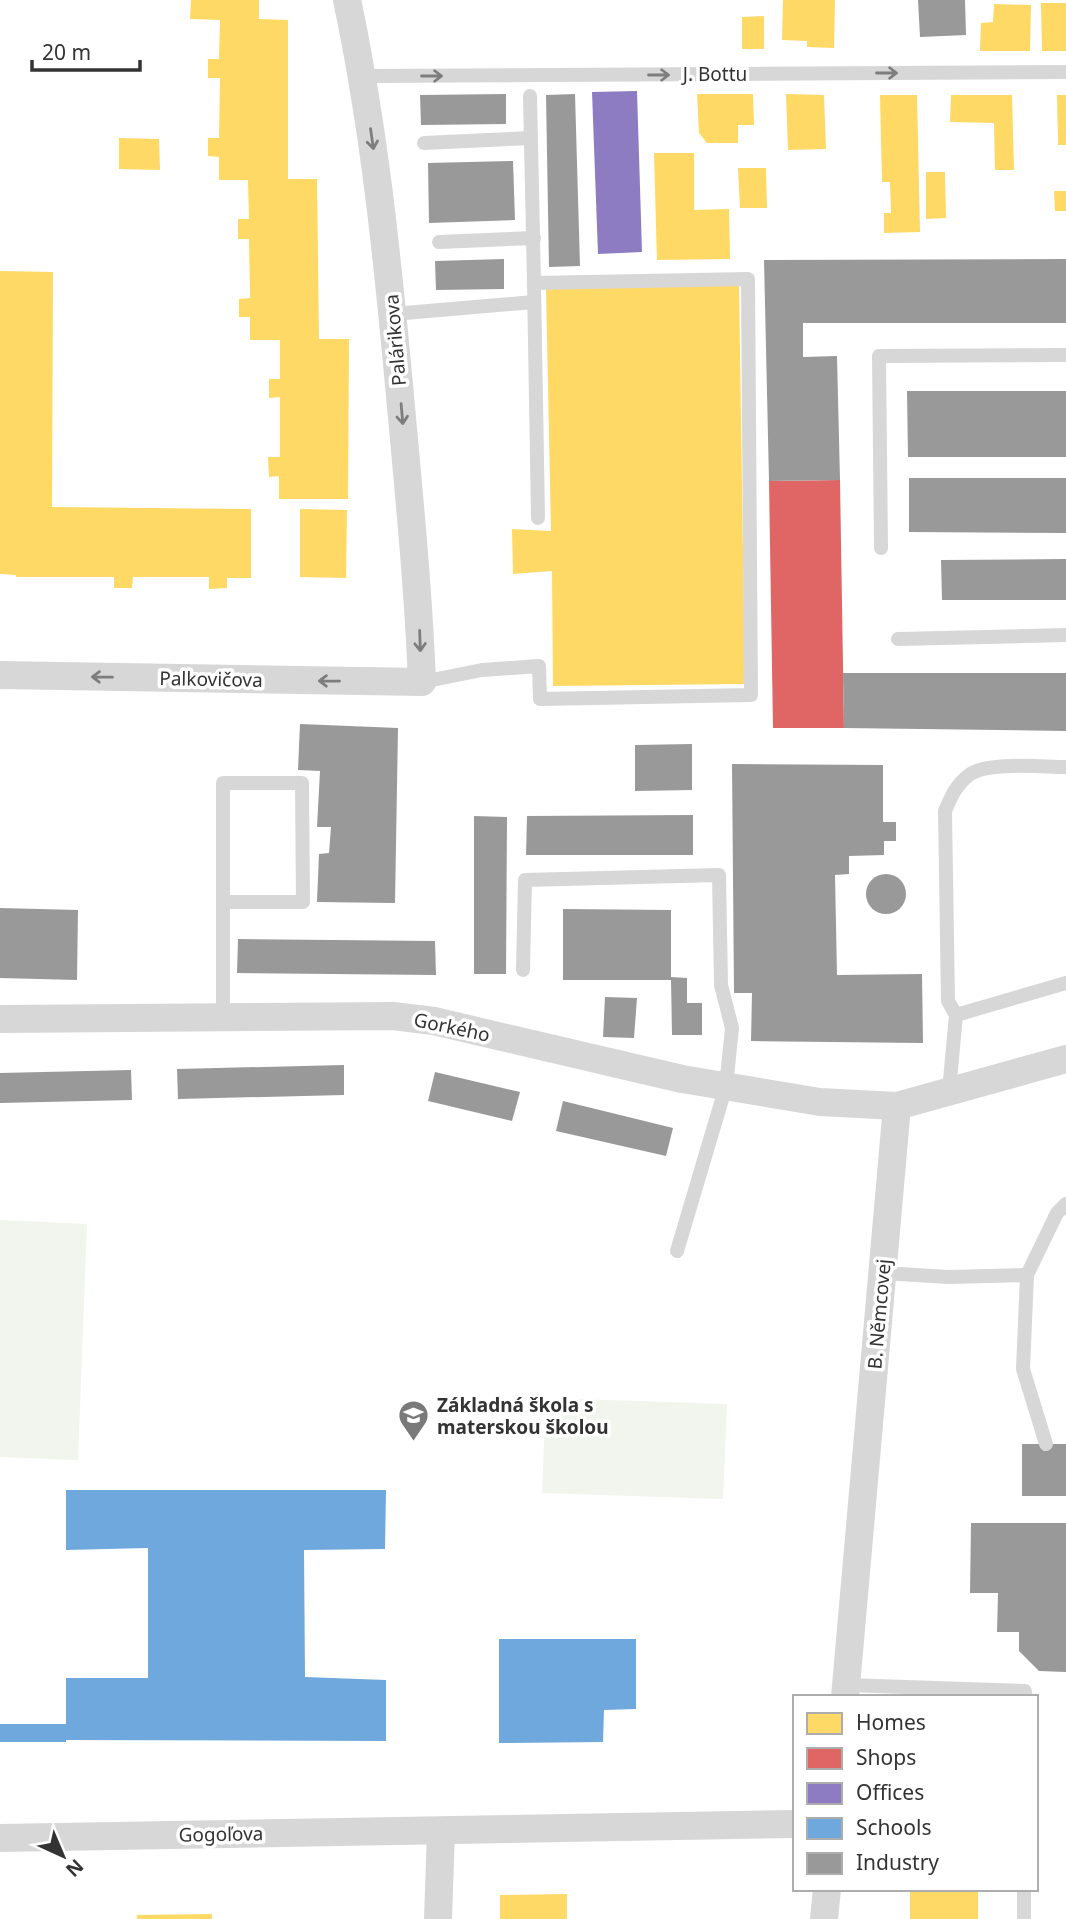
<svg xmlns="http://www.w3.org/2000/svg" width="1066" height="1919" font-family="'Noto Sans',sans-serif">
<rect width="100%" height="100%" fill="#fff"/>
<!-- green -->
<g fill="#f1f5ed">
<path d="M0,1220L87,1224L78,1460L0,1457Z"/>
<path d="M546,1398L727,1404L723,1499L542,1493Z"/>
</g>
<!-- homes -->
<g fill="#ffd966">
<path d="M191,0H259V19L288,20V179H317L319,339H349L348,499H279V476L269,477L268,457H280V397L269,398V379H280V340H250V317H239V299L250,298L249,239H238V219H249L248,180H219V157L208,156V138H219L220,78H208V59H219L220,20L190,19Z"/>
<path d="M783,0H835L834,48L807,47V41L782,40Z"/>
<path d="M1041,3H1066V51H1042Z"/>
<path d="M994,4L1031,5L1030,51H980L981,23L993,22Z"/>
<path d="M764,16V49H742V17Z"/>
<path d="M697,94H753L754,125H738V143H707L699,133Z"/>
<path d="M786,94L824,95L826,149L788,150Z"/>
<path d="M880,95H917L920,232L884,233V213H891L890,182H882Z"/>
<path d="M951,95H1012L1014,170H995L994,123L950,122Z"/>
<path d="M1057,95H1066V145H1058Z"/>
<path d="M119,138L159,139L160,170L119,169Z"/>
<path d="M654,153H694V210L729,209L730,259L657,260Z"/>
<path d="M738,168H766L767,208H740Z"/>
<path d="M926,172H945L946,218L926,219Z"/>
<path d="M1054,191H1066V211H1055Z"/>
<path d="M0,271L53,272L52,507L251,509V578H227V588L209,589V577H133L132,588H114V577H16V575L0,574Z"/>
<path d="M739,285L745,684L553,686L552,571L513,574L512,529L551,531L546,288Z"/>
<path d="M300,509L347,510L346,578L300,577Z"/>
<rect x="910" y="1889" width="68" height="30"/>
<path d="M567,1894V1919H500V1895Z"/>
<path d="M212,1914V1919H137V1915Z"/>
</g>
<!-- shops -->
<path fill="#e06666" d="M840,480L844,728H773L769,481Z"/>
<!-- offices -->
<path fill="#8e7cc3" d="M637,91L642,252L598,254L592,92Z"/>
<!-- schools -->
<g fill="#6fa8dc">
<path d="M66,1490H386L385,1549L304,1550L305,1677L386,1680V1741L66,1740V1742H0V1724H66V1678H148V1548L66,1550Z"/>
<path d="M499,1639H636V1709L604,1710L603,1742L499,1743Z"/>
</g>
<!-- industry -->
<g fill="#999">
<path d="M918,0H965L966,35L920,37Z"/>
<path d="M506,94V124L421,125L420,95Z"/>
<path d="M575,94L580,266L549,267L546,95Z"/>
<path d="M513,161L515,220L429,223L428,163Z"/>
<path d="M504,259V289L436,290L435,261Z"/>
<path d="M1066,259V323H803V357L837,356L840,480L769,481L764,260Z"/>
<path d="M907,391H1066V457H908Z"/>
<path d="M909,478H1066V533L909,532Z"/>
<path d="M1066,559V600H942L941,560Z"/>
<path d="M843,673H1066V731L844,728Z"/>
<path d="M300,724L398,728L395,903L317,902L319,854L329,853L331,827H317L320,771L298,770Z"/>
<path d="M692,744V790L635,791V745Z"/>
<path d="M732,764L883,765V822H896V841H884V855L849,856V874L835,875L837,975L922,974L923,1043L751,1041L752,993H734Z"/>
<path d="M693,815V855H526L527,816Z"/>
<path d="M474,816L507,817L506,974H474Z"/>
<circle cx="886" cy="894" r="20"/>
<path d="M0,908L78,910L77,980L0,978Z"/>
<path d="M563,909L671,910V977L687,978V1003H702V1035H672L671,980H563Z"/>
<path d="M238,939L435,941L436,975L237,973Z"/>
<path d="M605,997L637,998L634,1038L603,1037Z"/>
<path d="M344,1065V1095L178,1099L177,1069Z"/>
<path d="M131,1070L132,1100L0,1103V1073Z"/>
<path d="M435,1072L520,1092L512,1121L428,1101Z"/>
<path d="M563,1101L673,1128L666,1156L556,1131Z"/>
<rect x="1022" y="1444" width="44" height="52"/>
<path d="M971,1523H1066V1672L1039,1671L1019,1651V1632H997L998,1593H970Z"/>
</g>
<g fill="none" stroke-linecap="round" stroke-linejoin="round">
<!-- lane -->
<g stroke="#d7d7d7" stroke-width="14">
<path d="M363,76L1066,72"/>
<path d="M530,96L534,283"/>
<path d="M424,143L531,138"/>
<path d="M439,242L534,238"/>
<path d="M393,314L534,302"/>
<path d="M881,548L879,356L1066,355"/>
<path d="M898,639L1066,635"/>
<path d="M422,682L482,670L539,666L540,699L751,695L748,279L534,283L538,518"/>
<path d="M1066,767C1043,767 987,761 969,775C956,785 951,797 945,811L948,1001L956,1015L1066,983"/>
<path d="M223,902H303L302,783H223V1017"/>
<path d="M523,970L525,880L719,875L721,985L732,1028L726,1086L677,1251"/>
<path d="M949,1091L956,1015"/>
<path d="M883,1273L948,1277L1027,1275"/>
<path d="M1046,1444L1023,1369L1027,1275L1057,1213L1066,1204"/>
<path d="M846,1685L1025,1691V1697"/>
<path d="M1024,1919V1889"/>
</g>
<!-- street -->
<g stroke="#d7d7d7" stroke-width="28">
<path d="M0,675L422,682C418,583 408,484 399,385C387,255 374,127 347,0"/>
<path d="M0,1019L393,1016L434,1021L682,1079L820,1102L897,1106L1066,1059"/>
<path d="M845,1697L897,1106"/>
<path d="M0,1838L795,1824"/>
<path d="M438,1919L441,1831"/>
<path d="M824,1919L827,1889"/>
</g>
</g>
<!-- one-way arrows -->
<defs><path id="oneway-shaft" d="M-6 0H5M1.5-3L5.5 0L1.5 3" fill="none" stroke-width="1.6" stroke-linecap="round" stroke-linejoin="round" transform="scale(1.75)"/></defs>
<g stroke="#7d7d7d">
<use href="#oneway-shaft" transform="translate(887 73)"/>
<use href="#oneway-shaft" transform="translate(659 75)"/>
<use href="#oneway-shaft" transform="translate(432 76)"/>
<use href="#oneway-shaft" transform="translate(372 139) rotate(82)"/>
<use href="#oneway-shaft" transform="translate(402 414) rotate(85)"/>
<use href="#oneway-shaft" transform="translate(420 641) rotate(88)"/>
<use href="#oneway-shaft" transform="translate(102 677) rotate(-179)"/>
<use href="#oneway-shaft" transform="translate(329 681) rotate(-179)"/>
</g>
<!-- icons -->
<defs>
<symbol id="school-pin" viewBox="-11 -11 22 30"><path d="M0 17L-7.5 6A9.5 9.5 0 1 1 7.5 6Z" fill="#7a7a7a" stroke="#fff"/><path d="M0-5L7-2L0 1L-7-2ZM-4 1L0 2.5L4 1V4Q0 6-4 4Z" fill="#fff"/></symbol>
</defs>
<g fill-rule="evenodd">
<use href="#school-pin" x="396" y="1398" width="35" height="47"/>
</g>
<g text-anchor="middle" stroke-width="7" stroke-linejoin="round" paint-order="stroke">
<!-- street labels -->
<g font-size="19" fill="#333" stroke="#fff">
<text x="715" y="81">J. Bottu</text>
<text transform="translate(395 340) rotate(-95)" y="7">Palárikova</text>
<text transform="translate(211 679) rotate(1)" y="7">Palkovičova</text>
<text transform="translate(452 1027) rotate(12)" y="7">Gorkého</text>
<text transform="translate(879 1314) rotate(-85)" y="7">B. Němcovej</text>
<text transform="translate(221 1834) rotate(-1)" y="7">Gogoľova</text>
</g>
<!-- poi labels -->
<g font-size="19" font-weight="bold" fill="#333" stroke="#fff" text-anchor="start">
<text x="437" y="1412">Základná škola s<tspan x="437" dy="22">materskou školou</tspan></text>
</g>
</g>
<!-- legend -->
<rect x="793" y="1695" width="245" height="196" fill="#ffffff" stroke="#adadad" stroke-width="2"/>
<rect x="807" y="1713" width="35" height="21" fill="#ffd966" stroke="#adadad" stroke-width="2"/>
<text x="856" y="1730" font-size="21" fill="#333333">Homes</text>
<rect x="807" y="1748" width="35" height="21" fill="#e06666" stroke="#adadad" stroke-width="2"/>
<text x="856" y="1765" font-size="21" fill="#333333">Shops</text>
<rect x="807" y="1783" width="35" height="21" fill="#8e7cc3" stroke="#adadad" stroke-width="2"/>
<text x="856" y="1800" font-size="21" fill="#333333">Offices</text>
<rect x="807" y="1818" width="35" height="21" fill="#6fa8dc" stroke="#adadad" stroke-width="2"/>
<text x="856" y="1835" font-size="21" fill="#333333">Schools</text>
<rect x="807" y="1853" width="35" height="21" fill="#999999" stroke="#adadad" stroke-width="2"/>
<text x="856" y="1870" font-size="21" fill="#333333">Industry</text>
<!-- north arrow -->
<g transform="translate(63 1856) rotate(136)" stroke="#ffffff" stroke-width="5" paint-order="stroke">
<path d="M0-5L12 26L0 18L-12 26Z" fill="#333333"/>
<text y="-10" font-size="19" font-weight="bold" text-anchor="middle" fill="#333333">N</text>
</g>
<!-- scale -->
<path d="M32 60v10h108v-10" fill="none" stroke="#333333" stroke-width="3.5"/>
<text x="42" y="60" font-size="21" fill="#333333" stroke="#ffffff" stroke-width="5" paint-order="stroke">20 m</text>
</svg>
